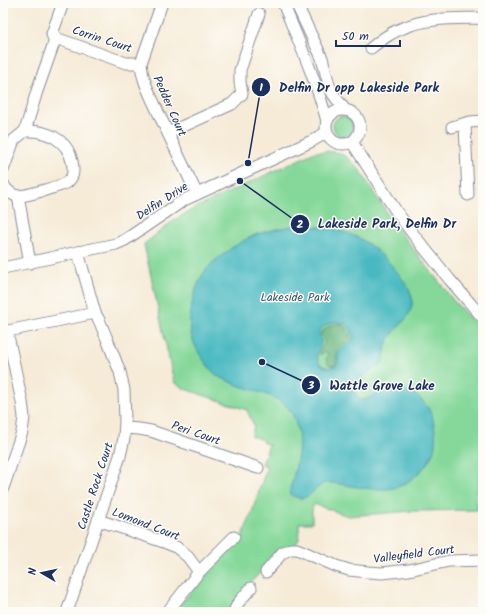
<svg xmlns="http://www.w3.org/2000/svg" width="486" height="615" font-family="Kalam,sans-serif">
<rect width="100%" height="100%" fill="#fdfcf7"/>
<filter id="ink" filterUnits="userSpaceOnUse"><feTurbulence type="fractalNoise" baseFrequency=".025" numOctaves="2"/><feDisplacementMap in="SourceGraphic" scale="8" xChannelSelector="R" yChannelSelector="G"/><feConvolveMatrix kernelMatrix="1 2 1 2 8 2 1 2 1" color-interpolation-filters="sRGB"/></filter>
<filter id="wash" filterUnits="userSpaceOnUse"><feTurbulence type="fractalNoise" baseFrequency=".012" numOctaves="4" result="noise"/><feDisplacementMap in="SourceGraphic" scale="16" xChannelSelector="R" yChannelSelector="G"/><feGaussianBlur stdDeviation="0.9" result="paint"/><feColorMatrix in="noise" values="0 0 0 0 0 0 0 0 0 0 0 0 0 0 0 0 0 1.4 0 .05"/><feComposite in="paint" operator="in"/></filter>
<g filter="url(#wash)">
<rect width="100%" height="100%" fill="#f6ebd7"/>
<!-- green -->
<g fill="#85d89a" stroke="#50847c">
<circle cx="343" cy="126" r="10"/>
<path d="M328,151L340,153L349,159L359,169L392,221L453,300L483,333V465L476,497L478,510L412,511L348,516L314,504L312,510V523H299V539L296,544L274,557L246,588L230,612H173L242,536L250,518L267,467L262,464L269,445L262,442L263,440L251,436L254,426L247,410L185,389L174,382L144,244L173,221L193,209L315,152Z"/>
</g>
<!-- forest -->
<path fill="#6cb882" stroke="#447470" d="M340,324C350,328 354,337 345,344C343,346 339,347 338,350C335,353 336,356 337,359L336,364L332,366L327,363L326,359L328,356L327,353L324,352L322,354H320C319,350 323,346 325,343L321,334C325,326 332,325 340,324Z"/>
<!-- water -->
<path fill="#4ab9c1" stroke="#327490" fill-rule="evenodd" d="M296,225C318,226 345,229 364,241C379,251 391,264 401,277C407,285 414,295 412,305C409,321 394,328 387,343C384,349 386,357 382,363C380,366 375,368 372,370C365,375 358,379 353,385C354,392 356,397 363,400C373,398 385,385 396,387C411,389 427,401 432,416C434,422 435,428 435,434C436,441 435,448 432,455C426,468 413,480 400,486C385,492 361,488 346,485C339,484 331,482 325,483C323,483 321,485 320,486C309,494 306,503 291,495L290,489C297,464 305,437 291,412C283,398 264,394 250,389C241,387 232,383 224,379C222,378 218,377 216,375C213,372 211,369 208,366C197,352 189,337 190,319C192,298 197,278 212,263C215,260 220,257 224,254C233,246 244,240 255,235C268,230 283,228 296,225ZM336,322L346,324C362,340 347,342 338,353C337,357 339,360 338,364C334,367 330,368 326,367C317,365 316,357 319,349C319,348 321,345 321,343C322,339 318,335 320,331C323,325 330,323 336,322Z"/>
</g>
<g filter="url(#ink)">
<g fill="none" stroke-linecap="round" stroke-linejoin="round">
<defs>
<g id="minor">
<path d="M63,3L52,34L53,37L126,63H141"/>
<path d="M162,3L141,63C142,81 151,96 158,112C171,140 184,167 197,194"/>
<path d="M283,3C299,42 316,80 327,121"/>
<path d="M296,3L322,58L329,85L333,94L345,110"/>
<path d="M371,48C381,40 391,32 403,28C428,17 456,19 483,18"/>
<circle cx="343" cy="127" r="17"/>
<path d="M465,124L468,195"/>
<path d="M452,127L470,122L483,121"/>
<path d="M25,131L37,91L56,37"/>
<path d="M168,133L232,104L242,94L240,82V70L259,14"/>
<path d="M352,142L396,211L413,234L450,280L483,318"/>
<path d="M3,170L14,140L25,131C46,130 67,139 72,161C73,166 74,172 72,176C71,178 68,182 66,183C61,186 25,196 19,196C12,196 5,189 3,183"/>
<path d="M18,196L30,263"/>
<path d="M3,268L116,244L125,240L184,200L312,141L327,132"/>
<path d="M3,332L95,313"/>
<path d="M125,428L139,429L151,431L258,468"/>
<path d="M3,488L22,432L24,417L22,402L7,331"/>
<path d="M98,520L164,542L176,547L188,557L199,572"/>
<path d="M266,572L282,553L290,549H297L336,566L349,570L368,572L382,573L409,570L449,561L483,560"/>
<path d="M169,610L199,572L234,537"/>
<path d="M67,612L120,456L124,438L125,422L124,390L120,372L107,339L99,320L95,313L78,252"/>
<path d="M234,612L238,603L251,588"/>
</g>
</defs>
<!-- minor casing -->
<use href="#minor" stroke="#888d9a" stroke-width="13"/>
<!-- minor -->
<use href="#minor" stroke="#fff" stroke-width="11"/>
</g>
</g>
<g text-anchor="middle" stroke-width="3" stroke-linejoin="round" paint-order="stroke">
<!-- street labels -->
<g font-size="12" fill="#1b2f5e" stroke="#fdfcf7">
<text transform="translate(102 39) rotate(18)" y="4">Corrin Court</text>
<text transform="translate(170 106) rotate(66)" y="4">Pedder Court</text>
<text transform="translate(162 201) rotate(-33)" y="4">Delfin Drive</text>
<text transform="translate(196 433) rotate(19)" y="4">Peri Court</text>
<text transform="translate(95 486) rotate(-72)" y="4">Castle Rock Court</text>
<text transform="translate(146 524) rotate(21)" y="4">Lomond Court</text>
<text transform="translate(414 554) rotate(-7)" y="4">Valleyfield Court</text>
</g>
<!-- park labels -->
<g font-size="12" fill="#36596d" stroke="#fdfcf7">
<text x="295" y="301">Lakeside Park</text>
</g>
</g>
<!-- callouts -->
<path fill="none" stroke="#1b2f5e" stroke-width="1.5" d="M248 163L261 87M240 181L300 224M262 362L311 385"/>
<g fill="#1b2f5e" stroke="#fdfcf7" stroke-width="1.5">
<circle cx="248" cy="163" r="4"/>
<circle cx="240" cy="181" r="4"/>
<circle cx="262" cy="362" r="4"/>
<circle cx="261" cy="87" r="10"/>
<circle cx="300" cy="224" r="10"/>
<circle cx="311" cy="385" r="10"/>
</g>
<g font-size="12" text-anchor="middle" font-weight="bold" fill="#fff">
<text x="261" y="91">1</text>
<text x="300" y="228">2</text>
<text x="311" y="389">3</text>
</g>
<g font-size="13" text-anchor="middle" font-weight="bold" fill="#1b2f5e" stroke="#fdfcf7" stroke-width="3" stroke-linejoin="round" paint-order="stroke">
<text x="359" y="92">Delfin Dr opp Lakeside Park</text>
<text x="387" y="228">Lakeside Park, Delfin Dr</text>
<text x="382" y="390">Wattle Grove Lake</text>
</g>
<!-- margin -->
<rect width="486" height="615" fill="none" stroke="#fdfcf7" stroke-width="16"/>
<!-- north arrow -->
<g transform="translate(42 573) rotate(279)" stroke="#fdfcf7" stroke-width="3" paint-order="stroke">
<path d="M0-3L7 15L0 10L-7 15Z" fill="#1b2f5e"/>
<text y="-6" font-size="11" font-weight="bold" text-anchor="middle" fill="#1b2f5e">N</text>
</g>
<!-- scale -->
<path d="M336 40v6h64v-6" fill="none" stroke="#1b2f5e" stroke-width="2"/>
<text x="342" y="40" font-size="12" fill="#1b2f5e" stroke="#fdfcf7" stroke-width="3" paint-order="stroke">50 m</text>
</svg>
